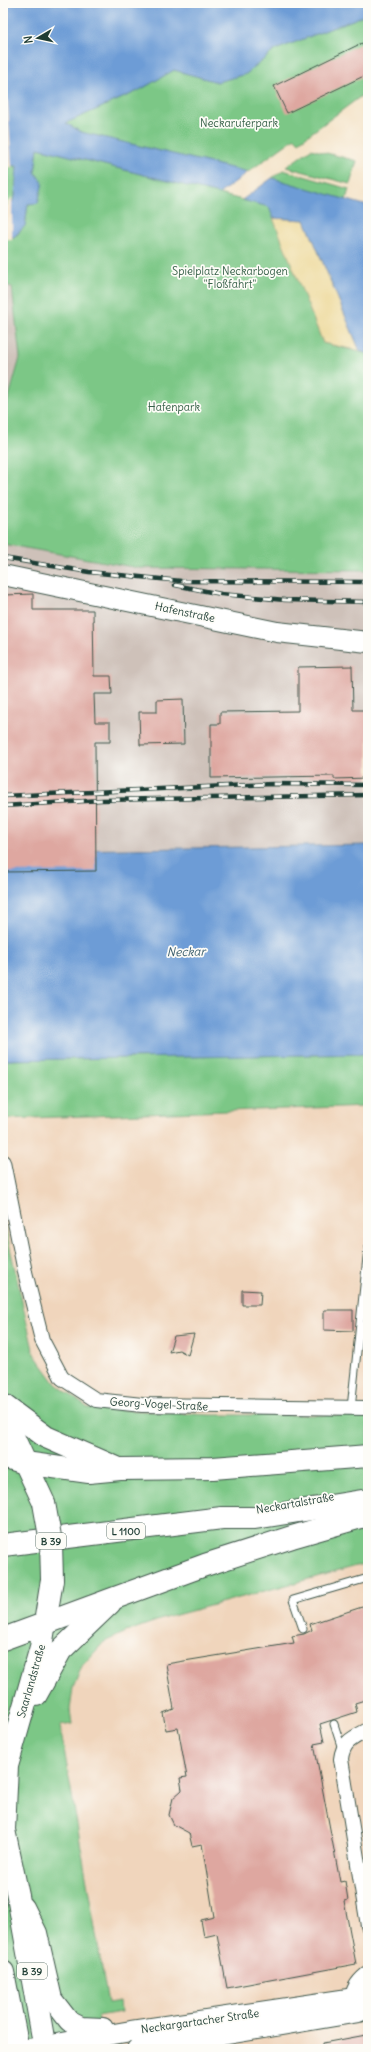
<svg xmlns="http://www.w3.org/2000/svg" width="371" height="2052" font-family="Delius,sans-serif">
<rect width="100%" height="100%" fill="#fdfcf7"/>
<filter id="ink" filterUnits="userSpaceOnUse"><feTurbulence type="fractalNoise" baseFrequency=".025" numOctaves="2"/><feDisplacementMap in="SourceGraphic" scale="8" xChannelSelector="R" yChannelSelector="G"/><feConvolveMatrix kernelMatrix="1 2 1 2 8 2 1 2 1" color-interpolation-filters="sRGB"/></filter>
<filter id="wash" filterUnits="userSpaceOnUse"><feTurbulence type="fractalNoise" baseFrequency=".012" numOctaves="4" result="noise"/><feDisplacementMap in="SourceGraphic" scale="16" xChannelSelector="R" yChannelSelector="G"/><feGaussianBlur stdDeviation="0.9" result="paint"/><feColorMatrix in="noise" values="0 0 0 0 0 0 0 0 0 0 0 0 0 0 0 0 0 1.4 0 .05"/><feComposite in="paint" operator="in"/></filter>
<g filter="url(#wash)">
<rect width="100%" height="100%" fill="#f4e3c8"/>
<!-- built -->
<g fill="#f0d5bc">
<path d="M368,1106V1415H210L88,1408L56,1384L34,1354L3,1217V1119Z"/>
<path d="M368,1563V2049H102L98,2016L121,2012L120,2001L108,2003L60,1726L72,1724L70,1710L73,1688L82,1666L104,1642L131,1630L165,1618Z"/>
</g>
<!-- industrial -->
<g fill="#cec1b9">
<path d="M3,284L12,287L20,358L3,418Z"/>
<path d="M3,544L139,568L368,570V845L3,851Z"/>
</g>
<!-- green -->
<g fill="#7bc786" stroke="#4d825d">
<path d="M368,14V91L299,142L295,138L248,172L81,132L66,123L138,91L174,70L217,82L246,74L275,50Z"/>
<path d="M38,148L270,207L323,343L368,354V570L139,568L3,544V418L20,358L12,287L3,284V237H15L25,226L28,204L38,203L35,173Z"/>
<path d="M311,149L357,161L350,184L286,167Z"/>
<path d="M3,165L17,166L15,197L4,215Z"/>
<path d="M283,170L349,189L346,200L272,178Z"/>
<path d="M368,1054V1106L3,1119V1060Z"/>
<path d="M3,1217L34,1354L56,1384L88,1408L210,1415H368V1563L165,1618L131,1630L104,1642L82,1666L73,1688L70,1710L72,1724L60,1726L108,2003L120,2001L121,2012L98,2016L102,2049H3Z"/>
</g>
<!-- sand -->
<path fill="#eeda9e" stroke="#868c69" d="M273,218L305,220L360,351L323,343Z"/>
<!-- water -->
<g fill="#6d9cd6" stroke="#466c85">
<path d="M3,3H368V14L275,50L246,74L217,82L174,70L138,91L66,123L81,132L248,172L219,194L38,148L35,172L43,183L38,203L28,204L25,226L14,237H3L4,215L15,197L17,166L3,165Z"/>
<path d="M272,178L368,206V354L360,351L305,220L273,218L269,207L242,200Z"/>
<path d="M368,845V1054L3,1060V851Z"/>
</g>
<!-- pier -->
<g fill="#f4e3c8">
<path d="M3,31L12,167H3Z"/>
<path d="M12,197V239H3V212Z"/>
</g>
<g id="blocks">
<!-- building -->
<g fill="#dea7a0">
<path d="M362,43L368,55V74L287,113L274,86Z"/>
<path d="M33,594V610H93L94,676H111L112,694H94L95,722H110V742H95L96,871L3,872V595Z"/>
<path d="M352,666L353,710H368V778L334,779V776L211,778V724H220V712L298,711V667Z"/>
<path d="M183,699L184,744L140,745L139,712H157V700Z"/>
<path d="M242,1290L261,1291L260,1305H242Z"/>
<path d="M324,1310H353V1331L324,1330Z"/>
<path d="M194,1334L188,1355L179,1350L169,1352L174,1336Z"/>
<path d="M368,1605V1699L355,1703L357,1712L320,1724L324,1742L314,1744L340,1882L345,1881L348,1900L344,1901L356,1964L227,1988L217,1934L204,1937L201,1920L214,1917L202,1844L192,1846L189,1833L174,1825L169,1815L173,1798L182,1790L180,1778L187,1777L178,1728L166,1730L163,1713L174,1709L166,1664L294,1643L292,1636L304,1634L312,1630L310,1624Z"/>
<path d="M366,2035L368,2049H323V2043Z"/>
</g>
</g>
</g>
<g filter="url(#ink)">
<use href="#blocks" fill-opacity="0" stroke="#3f564a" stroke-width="1"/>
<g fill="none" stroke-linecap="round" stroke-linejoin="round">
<defs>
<g id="lane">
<path d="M351,1408L368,1248"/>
<path d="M303,1629L293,1600L368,1578"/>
<path d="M334,1724L342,1749"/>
</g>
<g id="street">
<path d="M3,1162L25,1272L42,1340L62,1378L96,1400L142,1405L368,1408"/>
<path d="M368,1730C353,1738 343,1741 341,1759L368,1926"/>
</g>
<g id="secondary">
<path d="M3,575L277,632L368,642"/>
<path d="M24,1907L37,1933L52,1999L69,2021L81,2027L103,2028"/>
<path d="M358,2011C352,1997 357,1986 368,1977"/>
<path d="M28,2049L131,2031L355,1998"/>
<path d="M137,2049L359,2012"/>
</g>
<g id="primary">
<path d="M3,1405L46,1437L117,1468"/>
<path d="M3,1415L44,1503"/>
<path d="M3,1456L25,1463L89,1472L120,1469L213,1468L368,1456"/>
<path d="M3,1545L222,1518H255L368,1500"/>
<path d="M3,1639L205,1565L292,1537L368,1515"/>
<path d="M36,1695L61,1650L110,1603"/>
<path d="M3,1972L18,2049"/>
<path d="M45,2049L18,1896L4,1830L7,1766L41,1647L52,1580"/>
</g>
</defs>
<!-- lane casing -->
<use href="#lane" stroke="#3f564a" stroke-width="9"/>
<!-- street casing -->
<use href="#street" stroke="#3f564a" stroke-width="16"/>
<!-- secondary casing -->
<use href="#secondary" stroke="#3f564a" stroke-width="22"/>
<!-- primary casing -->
<use href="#primary" stroke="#3f564a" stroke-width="24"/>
<!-- lane -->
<use href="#lane" stroke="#fff" stroke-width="7"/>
<!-- street -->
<use href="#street" stroke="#fff" stroke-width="14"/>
<!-- secondary -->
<use href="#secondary" stroke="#fff" stroke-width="20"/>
<!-- primary -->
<use href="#primary" stroke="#fff" stroke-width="22"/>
<defs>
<g id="rail">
<path d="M3,558L89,572L181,581L368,582"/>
<path d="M175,585L221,594L285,600L368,602"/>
<path d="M3,796L272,784L368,785"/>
<path d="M3,806L102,800L368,795"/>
</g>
</defs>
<!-- rail casing -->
<use href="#rail" stroke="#1f3d34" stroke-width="4.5"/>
<!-- rail -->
<use href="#rail" stroke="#fdfcf7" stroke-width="3" stroke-dasharray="9" stroke-linecap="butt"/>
<defs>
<path id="primary-bridge" d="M44,1503L51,1542L52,1580"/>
</defs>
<!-- primary-bridge casing -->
<use href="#primary-bridge" stroke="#3f564a" stroke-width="24" stroke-linecap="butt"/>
<!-- primary-bridge -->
<use href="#primary-bridge" stroke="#fff" stroke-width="22"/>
</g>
</g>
<g text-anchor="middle" stroke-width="3.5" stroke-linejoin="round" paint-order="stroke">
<!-- shield labels -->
<g fill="#fdfcf7" stroke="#62766e" stroke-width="1">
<rect x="107" y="1523" width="38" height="16" rx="3"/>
<rect x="36" y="1533" width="30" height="16" rx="3"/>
<rect x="17" y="1963" width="30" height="16" rx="3"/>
</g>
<g font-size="10" font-weight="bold" fill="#1f3d34">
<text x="126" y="1535">L 1100</text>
<text x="51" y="1545">B 39</text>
<text x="32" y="1975">B 39</text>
</g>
<!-- park labels -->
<g font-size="11" fill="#366048" stroke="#fdfcf7">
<text x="239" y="127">Neckaruferpark</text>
<text x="230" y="275">Spielplatz Neckarbogen<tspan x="230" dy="13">"Floßfahrt"</tspan></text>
<text x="174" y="411">Hafenpark</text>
</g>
<!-- street labels -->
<g font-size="11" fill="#1f3d34" stroke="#fdfcf7">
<text transform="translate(185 612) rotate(12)" y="4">Hafenstraße</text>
<text transform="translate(159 1404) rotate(3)" y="4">Georg-Vogel-Straße</text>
<text transform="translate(295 1503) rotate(-10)" y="4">Neckartalstraße</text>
<text transform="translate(31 1681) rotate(-74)" y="4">Saarlandstraße</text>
<text transform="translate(200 2021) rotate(-8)" y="4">Neckargartacher Straße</text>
</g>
<!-- water labels -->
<g font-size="12" font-style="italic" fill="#3a5e6d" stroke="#fdfcf7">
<text transform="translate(186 952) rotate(-1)" y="4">Neckar</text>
</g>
</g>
<!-- margin -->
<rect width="371" height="2052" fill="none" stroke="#fdfcf7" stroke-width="16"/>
<!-- north arrow -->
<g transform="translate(38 38) rotate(261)" stroke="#fdfcf7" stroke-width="3" paint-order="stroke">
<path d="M0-3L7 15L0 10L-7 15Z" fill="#1f3d34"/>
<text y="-6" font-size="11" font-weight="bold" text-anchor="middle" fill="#1f3d34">N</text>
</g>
</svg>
